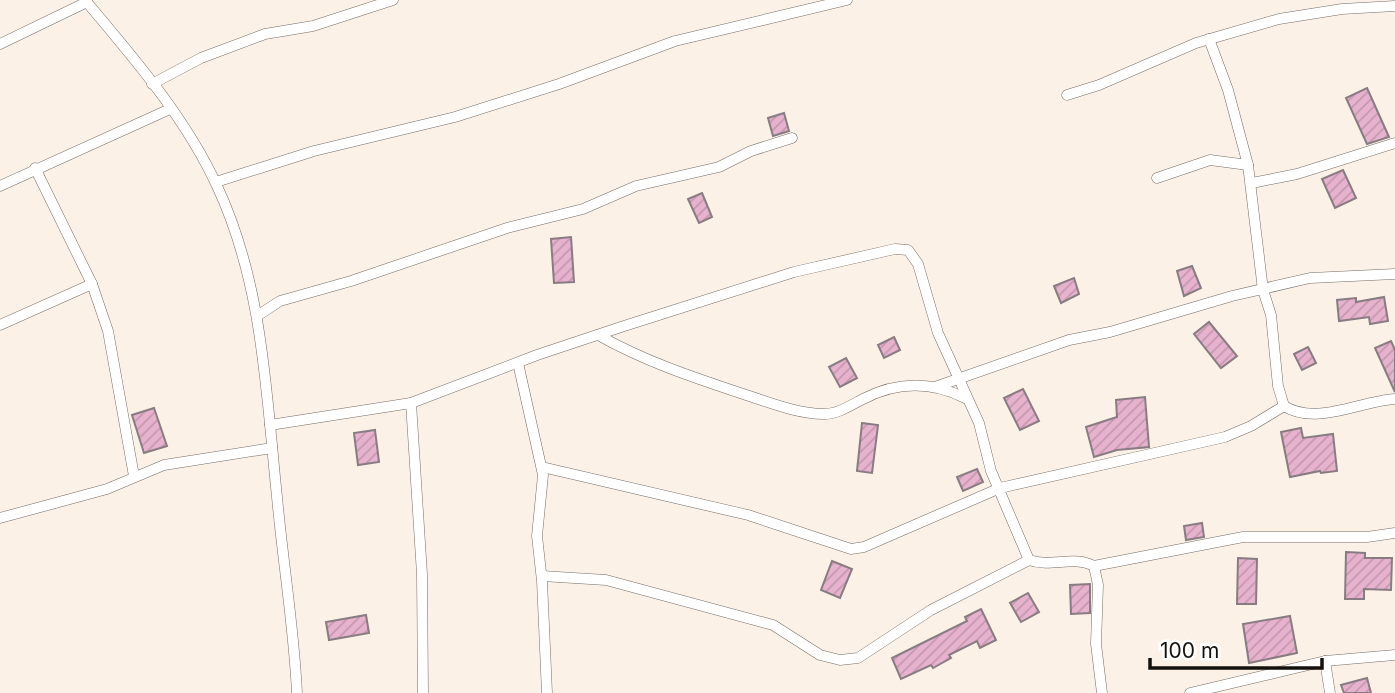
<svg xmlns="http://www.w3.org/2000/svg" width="1395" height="693" font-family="Inter,sans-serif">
<defs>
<pattern id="building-hatch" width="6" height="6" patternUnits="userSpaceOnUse" patternTransform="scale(1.75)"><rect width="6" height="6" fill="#e7b2cd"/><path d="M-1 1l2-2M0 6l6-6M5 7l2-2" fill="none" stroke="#c598af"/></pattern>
</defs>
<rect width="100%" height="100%" fill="#fbf1e7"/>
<!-- building -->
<g fill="url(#building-hatch)" stroke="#887c82" stroke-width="2">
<path d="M1367,88L1389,137L1367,144L1346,98Z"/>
<path d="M784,113L789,131L773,136L768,118Z"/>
<path d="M1343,170L1356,198L1335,208L1322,179Z"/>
<path d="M702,193L712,217L699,223L688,199Z"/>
<path d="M571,237L574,282L554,283L551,239Z"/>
<path d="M1192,266L1201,288L1184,296L1177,271Z"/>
<path d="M1074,278L1079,294L1061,303L1054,286Z"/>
<path d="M1384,297L1388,321L1370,324L1369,317L1339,321L1337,300L1356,298V302Z"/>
<path d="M1209,322L1237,356L1221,368L1194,334Z"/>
<path d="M894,337L900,350L884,358L878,345Z"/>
<path d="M1391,341L1395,350V392L1375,348Z"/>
<path d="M1308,347L1316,363L1302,370L1294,354Z"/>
<path d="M846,358L857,378L840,387L829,367Z"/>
<path d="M1023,389L1039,421L1020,430L1004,398Z"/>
<path d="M1145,397L1149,447L1117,450L1094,457L1086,427L1117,417L1116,400Z"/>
<path d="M154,408L167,446L144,453L132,415Z"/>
<path d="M862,423L878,425L872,473L857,471Z"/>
<path d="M1301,428L1303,438L1333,434L1337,471L1321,473L1320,471L1290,477L1281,432Z"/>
<path d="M375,430L379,462L358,465L354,433Z"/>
<path d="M977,469L983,482L963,491L957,477Z"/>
<path d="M1202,523L1204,537L1186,540L1184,526Z"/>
<path d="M1346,552L1365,553V558H1392L1391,590L1364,589V599H1345Z"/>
<path d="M1238,558L1257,559L1256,604H1237Z"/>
<path d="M832,561L852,569L840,598L821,590Z"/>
<path d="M1090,584V613L1071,614L1070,585Z"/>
<path d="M1028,593L1039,612L1021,622L1010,603Z"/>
<path d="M981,609L996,640L980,648L977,641L949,655L951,658L933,668L931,665L901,679L892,658L967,621L965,617Z"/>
<path d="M366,615L369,633L329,640L326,622Z"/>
<path d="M1290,616L1297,653L1249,663L1243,624Z"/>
<path d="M1367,678L1371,693H1344L1341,685Z"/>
</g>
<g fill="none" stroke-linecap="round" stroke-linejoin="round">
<defs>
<g id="street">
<path d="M85,0C133,57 186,118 217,186C263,284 266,392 277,497C283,563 294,628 297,693"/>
<path d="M1209,39L1228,90L1248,165"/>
<path d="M0,44L87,2"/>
<path d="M152,84L201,58L265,34L313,26L393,0"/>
<path d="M1067,95L1099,85L1196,43L1279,19L1342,9L1395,6"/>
<path d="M35,168L92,284L108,331L134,476"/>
<path d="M1157,178L1210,160L1248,165L1263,290L1271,315L1278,386L1284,406C1316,426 1360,401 1395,399"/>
<path d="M216,182L314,151L455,117L559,84L675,41L847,0"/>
<path d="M1252,183L1297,174L1395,143"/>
<path d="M0,186L170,109"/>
<path d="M257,316L280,301L351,281L507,228L583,209L636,186L719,167L751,151L792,138"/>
<path d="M0,325L92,284"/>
<path d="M598,335C646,362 695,378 746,395C771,403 798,414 824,414C838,414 851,405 863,399C898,381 931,381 965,398"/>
<path d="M518,363L543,475L537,536L542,581L547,693"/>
<path d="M935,387L1069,340L1110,332L1232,296L1310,278L1395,274"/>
<path d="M411,403L422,574L423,693"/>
<path d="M270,425L411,403L537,355L621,327L794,272L895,249L908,250L918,264L938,333L979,423L991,471L1029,560C1052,568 1074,555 1094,566L1243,537H1367L1395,533"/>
<path d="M542,467L748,515L851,549L864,547L1000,488L1225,437L1251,426L1284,406"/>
<path d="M0,518L107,489L164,465L272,448"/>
<path d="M1094,566L1098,585L1096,644L1102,693"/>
<path d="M542,576L606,580L773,625L820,655L840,660L858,658L931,610L1029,560"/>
<path d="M1325,661L1330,693"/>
<path d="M1190,693L1325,661L1395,655"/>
</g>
</defs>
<!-- street casing -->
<use href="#street" stroke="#756c64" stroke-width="11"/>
<!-- street -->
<use href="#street" stroke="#fff" stroke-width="10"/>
</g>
<!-- scale -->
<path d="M1150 658v10h172v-10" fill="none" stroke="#14110d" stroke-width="3.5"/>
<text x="1160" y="658" font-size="21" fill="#14110d" stroke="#ffffff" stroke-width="5" paint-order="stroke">100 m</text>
</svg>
